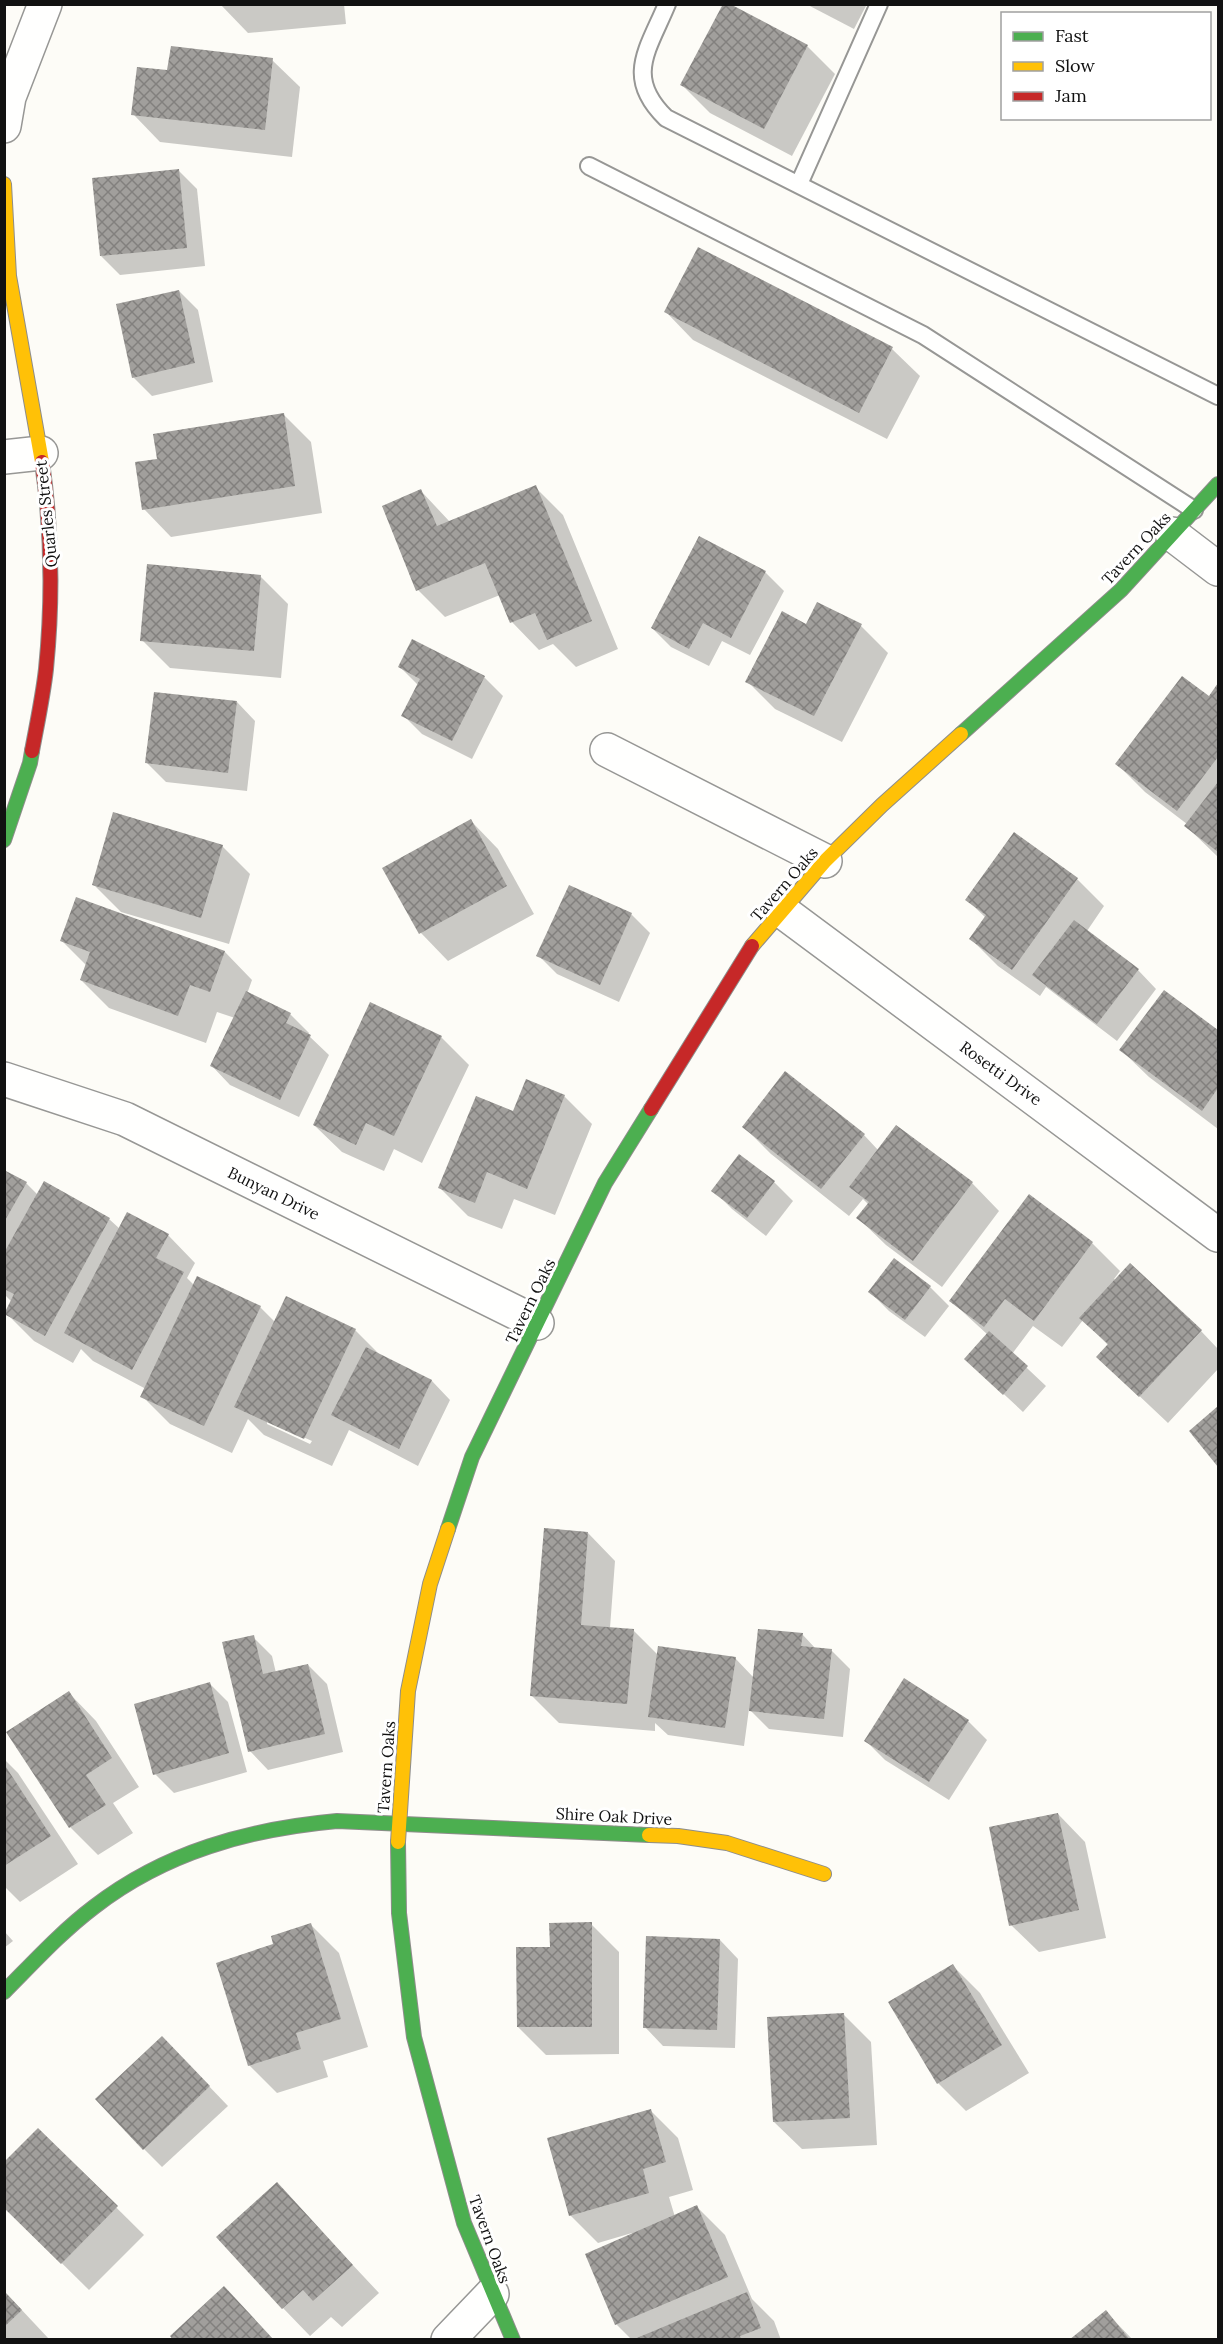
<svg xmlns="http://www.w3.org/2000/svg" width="1223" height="2344" font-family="Lora,serif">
<defs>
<pattern id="building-cross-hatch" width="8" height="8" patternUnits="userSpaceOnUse" patternTransform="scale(1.5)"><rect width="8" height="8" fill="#a19f9c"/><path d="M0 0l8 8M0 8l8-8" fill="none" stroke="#82807e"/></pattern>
</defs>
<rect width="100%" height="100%" fill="#fdfcf7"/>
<!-- shadow -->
<g fill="#0003" fill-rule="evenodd">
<path d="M344,4L346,24L248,33L220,4Z"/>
<path d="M806,4H867L854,29Z"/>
<path d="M807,46L835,74L792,156L710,113L682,85Z"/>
<path d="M272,60L300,87L292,157L160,142L133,114Z"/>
<path d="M178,170L197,189L205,266L120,275L101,256Z"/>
<path d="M699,249L892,349L920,376L887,439L693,340L666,312Z"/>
<path d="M179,291L198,310L213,382L152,396L133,377Z"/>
<path d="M283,414L311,442L322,513L171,537L144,509L159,460Z"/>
<path d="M535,487L563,515L618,649L576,667L553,644L539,650L512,622L500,595L445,617L418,590L421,491L450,522Z"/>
<path d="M765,572L784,591L750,655L722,641L709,666L671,647L652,628Z"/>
<path d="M260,576L288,604L281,678L170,668L142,640Z"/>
<path d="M807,626H861L888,653L842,742L775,709L747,681Z"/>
<path d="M413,641L484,677L503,696L472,759L422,734L403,715L418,685L400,667Z"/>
<path d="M1218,686V857L1186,826L1187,824L1145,792L1117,764L1209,698Z"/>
<path d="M237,702L255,721L247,791L166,782L147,763Z"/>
<path d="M471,821L498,849L534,914L448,961L421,933L384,868Z"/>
<path d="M222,846L250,874L229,944L121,912L93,884Z"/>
<path d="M1077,879L1104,906L1087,931L1138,970L1156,989L1117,1041L1046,987L1040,996L998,966L971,939L986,918L967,900Z"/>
<path d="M631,914L650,933L619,1002L557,974L538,955Z"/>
<path d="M62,941L225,952L252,980L247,994L290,1014L309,1033L308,1035L329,1055L299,1117L230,1085L212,1066L235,1018L217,1012L206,1043L109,1008L81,980L87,966Z"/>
<path d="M1164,992L1218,1032V1129L1149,1077L1121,1050Z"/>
<path d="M441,1037L469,1065L422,1163L394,1149L384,1171L342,1152L314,1125Z"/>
<path d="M786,1074L864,1135L878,1150L972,1183L999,1211L942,1287L886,1245L858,1218L868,1204L863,1199L849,1216L771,1154L744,1127Z"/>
<path d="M564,1096L592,1124L555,1215L514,1199L502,1229L468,1216L440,1188L514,1113Z"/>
<path d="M4,1171L26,1183L38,1195L109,1219L120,1229L168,1235L195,1263L187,1278L194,1285L260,1307L275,1322L355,1330L381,1356L432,1381L450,1400L418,1466L349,1430L332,1466L264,1435L248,1419L232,1453L170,1424L142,1396L146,1389L93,1361L81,1349L73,1363L34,1341L6,1313L12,1302L6,1296L4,1299ZM267,1421L312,1441L310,1444L267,1424Z"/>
<path d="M774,1182L793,1201L766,1236L732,1209L713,1190Z"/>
<path d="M1030,1196L1092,1243L1120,1271L1114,1279L1116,1280L1201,1331L1218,1349V1369L1168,1423L1098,1357L1108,1345L1083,1320L1062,1347L1033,1326L1012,1354L1046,1386L1023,1412L966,1359L988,1335L951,1301Z"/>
<path d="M895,1260L930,1287L949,1306L925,1337L889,1311L870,1292Z"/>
<path d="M1218,1408V1464L1191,1431Z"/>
<path d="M588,1533L615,1561L610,1628L633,1630L658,1655L735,1658L754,1678L802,1634L816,1649L831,1650L850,1669L843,1737L769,1729L749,1709L744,1746L668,1735L655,1723V1731L559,1723L531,1695Z"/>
<path d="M253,1637L272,1656L276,1673L308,1665L327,1684L343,1752L268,1770L250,1751Z"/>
<path d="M905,1680L968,1721L987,1740L949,1800L885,1760L866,1741Z"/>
<path d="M209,1683L228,1702L247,1772L174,1793L155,1774Z"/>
<path d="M69,1693L96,1721L139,1787L113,1803L133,1833L98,1855L70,1827Z"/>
<path d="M4,1759L18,1773L78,1864L20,1902L4,1886Z"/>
<path d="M1058,1814L1085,1842L1106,1938L1039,1952L1011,1925Z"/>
<path d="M591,1924L619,1952V2054L546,2055L518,2027L551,1948Z"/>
<path d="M311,1925L339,1953L368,2047L323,2061L328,2077L277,2093L249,2065L275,1945Z"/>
<path d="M4,1931L13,1941L4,1948Z"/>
<path d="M720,1940L738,1959L735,2048L663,2046L645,2027Z"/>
<path d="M953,1966L980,1993L1029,2073L966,2111L938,2083L890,2003Z"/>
<path d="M843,2014L871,2042L877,2145L802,2149L774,2122Z"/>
<path d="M181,2057L228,2106L162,2167L144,2149Z"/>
<path d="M651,2111L678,2138L693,2190L669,2197L675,2217L697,2207L725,2235L752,2299L774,2321L781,2340H632L616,2324L632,2233L598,2243L570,2215Z"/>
<path d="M38,2130L144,2235L89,2290L4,2206L7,2162Z"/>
<path d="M277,2184L379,2293L342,2327L331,2317L310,2336L283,2308Z"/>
<path d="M4,2291L49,2339L48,2340H4Z"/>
<path d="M1106,2312L1133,2340H1072Z"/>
</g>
<!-- building -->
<g fill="url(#building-cross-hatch)">
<path d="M723,4H730L808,45L764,129L680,85Z"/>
<path d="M171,46L273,58L265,130L131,115L137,67L167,70Z"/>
<path d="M179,169L187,248L100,256L92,178Z"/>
<path d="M698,247L893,347L859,413L664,312Z"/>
<path d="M179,290L195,363L132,378L116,304Z"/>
<path d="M284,413L295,486L142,510L135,462L157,459L153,434Z"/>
<path d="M536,485L592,621L547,640L535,613L510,623L485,563L416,591L382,506L421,489L437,526Z"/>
<path d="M699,536L766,571L731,638L703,623L689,649L651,628Z"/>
<path d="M147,564L261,575L254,651L140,641Z"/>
<path d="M817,602L862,624L814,716L745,682L782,611L806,624Z"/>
<path d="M412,639L485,676L452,741L401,716L420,679L398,667Z"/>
<path d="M1182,676L1209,696L1218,683V757L1177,811L1115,764Z"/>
<path d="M154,692L237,701L228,773L145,763Z"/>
<path d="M1218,782V852L1184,826Z"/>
<path d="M113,812L223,845L201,918L92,885Z"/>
<path d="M471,819L507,886L419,934L382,868Z"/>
<path d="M1014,832L1078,878L1012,970L969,939L986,915L965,900Z"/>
<path d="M569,885L632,913L600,985L536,956Z"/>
<path d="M76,897L225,951L210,992L190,985L178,1016L80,980L90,952L60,941Z"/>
<path d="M1074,920L1139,969L1097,1024L1032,975Z"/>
<path d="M1164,990L1218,1030V1088L1202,1111L1119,1050Z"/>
<path d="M246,991L291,1013L286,1023L311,1035L280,1100L210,1066Z"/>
<path d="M370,1002L442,1036L394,1136L366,1123L356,1145L313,1125Z"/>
<path d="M785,1071L865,1134L821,1189L742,1127Z"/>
<path d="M526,1079L565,1095L527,1189L487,1172L475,1203L438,1188L476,1096L513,1111Z"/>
<path d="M896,1125L973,1182L913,1261L856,1218L869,1202L849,1187Z"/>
<path d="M739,1154L775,1181L747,1218L711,1191Z"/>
<path d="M4,1170L27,1182L4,1222Z"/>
<path d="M44,1181L110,1218L45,1336L4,1314L14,1294L4,1289V1253Z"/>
<path d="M1029,1194L1093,1242L1034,1321L1005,1299L984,1327L949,1301Z"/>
<path d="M127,1212L169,1234L156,1258L184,1272L132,1370L64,1333Z"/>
<path d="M894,1258L931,1286L905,1320L868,1292Z"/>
<path d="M1130,1263L1202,1330L1139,1397L1096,1357L1108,1344L1079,1318Z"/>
<path d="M197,1276L261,1306L204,1426L140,1397Z"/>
<path d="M286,1296L356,1329L304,1439L234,1407Z"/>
<path d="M989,1331L1028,1366L1003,1395L964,1359Z"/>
<path d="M366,1347L432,1380L399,1449L331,1415Z"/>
<path d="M1218,1406V1467L1189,1431Z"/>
<path d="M544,1528L588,1532L581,1625L634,1629L627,1704L530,1696Z"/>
<path d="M758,1629L803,1633L801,1646L832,1649L824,1719L749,1711Z"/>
<path d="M254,1635L263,1674L308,1664L325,1734L248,1752L222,1642Z"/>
<path d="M658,1646L736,1657L725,1728L648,1717Z"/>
<path d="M904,1678L969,1720L929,1782L864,1741Z"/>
<path d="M210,1682L229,1753L153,1775L134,1704Z"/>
<path d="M69,1691L112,1758L86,1775L106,1805L69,1828L6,1732Z"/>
<path d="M4,1764L51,1836L4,1866Z"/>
<path d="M1058,1813L1079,1910L1009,1926L989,1827Z"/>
<path d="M592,1922V2027H517L516,1947H550L549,1923Z"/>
<path d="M311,1923L341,2019L296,2033L301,2049L248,2066L216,1963L273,1944L271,1936Z"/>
<path d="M646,1936L720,1939L717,2030L643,2028Z"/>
<path d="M953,1964L1002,2045L937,2084L888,2002Z"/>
<path d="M844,2013L850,2118L773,2122L767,2017Z"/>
<path d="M162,2036L210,2086L143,2150L95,2099Z"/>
<path d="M651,2109L666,2162L643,2169L649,2193L569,2216L547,2138Z"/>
<path d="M38,2128L118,2206L61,2264L4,2208V2158L6,2160Z"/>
<path d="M277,2182L353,2265L313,2301L303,2290L282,2309L216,2237Z"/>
<path d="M697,2205L728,2277L615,2325L585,2254Z"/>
<path d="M224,2286L274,2340H173L170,2336Z"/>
<path d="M4,2291L22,2310L4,2327Z"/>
<path d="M747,2292L761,2328L740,2336L741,2340H632Z"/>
<path d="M1106,2310L1130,2340H1069Z"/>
</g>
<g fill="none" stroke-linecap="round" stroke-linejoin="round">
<defs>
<g id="lane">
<path d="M667,4C648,50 624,77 666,118L1218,396"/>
<path d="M589,166L923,335L1194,510"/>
<path d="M799,184L879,4"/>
</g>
<g id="street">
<path d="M4,126L9,97L45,4"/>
<path d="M4,457L41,453"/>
<path d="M1172,534L1218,569"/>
<path d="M607,750L825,861"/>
<path d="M782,911L1218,1235"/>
<path d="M4,1079L125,1119L537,1323"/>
<path d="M448,2340L492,2294"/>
</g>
<g id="fast">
<path d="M961,734L1121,590L1218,484"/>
<path d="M4,840L30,763L32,751"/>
<path d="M448,1529L472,1457L605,1183L651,1109"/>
<path d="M398,1842L399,1913L414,2037L464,2223L513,2340"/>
<path d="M4,1992C33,1963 61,1932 94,1907C165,1852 249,1829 337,1821L649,1835"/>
</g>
<g id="slow">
<path d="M4,184L9,276L42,462"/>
<path d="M752,946L825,861L882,805L961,734"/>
<path d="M649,1835L678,1836L727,1843L824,1874"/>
<path d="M398,1842L408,1691L430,1584L448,1529"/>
</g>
<g id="jam">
<path d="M32,751C37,724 43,696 46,669C53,599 52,531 42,462"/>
<path d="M651,1109L752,946"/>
</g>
</defs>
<!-- lane casing -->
<use href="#lane" stroke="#979795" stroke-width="20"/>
<!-- street casing -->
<use href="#street" stroke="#979795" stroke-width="36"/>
<!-- fast casing -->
<use href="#fast" stroke="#8e8d8b" stroke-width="16"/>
<!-- slow casing -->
<use href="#slow" stroke="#8e8d8b" stroke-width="16"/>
<!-- jam casing -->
<use href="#jam" stroke="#8e8d8b" stroke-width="16"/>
<!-- lane -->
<use href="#lane" stroke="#fffffe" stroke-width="16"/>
<!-- street -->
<use href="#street" stroke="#fffffe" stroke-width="33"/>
<!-- fast -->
<use href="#fast" stroke="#4caf50" stroke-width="14"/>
<!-- slow -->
<use href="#slow" stroke="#ffc107" stroke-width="14"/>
<!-- jam -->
<use href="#jam" stroke="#c62828" stroke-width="14"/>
</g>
<g text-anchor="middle" stroke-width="6" stroke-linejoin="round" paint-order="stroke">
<!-- street labels -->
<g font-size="16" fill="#111" stroke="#fff">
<text transform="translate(46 514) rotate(-96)" y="6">Quarles Street</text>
<text transform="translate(1136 548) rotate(-47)" y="6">Tavern Oaks</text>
<text transform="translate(784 884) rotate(-49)" y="6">Tavern Oaks</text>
<text transform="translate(1001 1073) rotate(36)" y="6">Rosetti Drive</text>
<text transform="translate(274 1193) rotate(26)" y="6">Bunyan Drive</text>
<text transform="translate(530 1301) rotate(-64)" y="6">Tavern Oaks</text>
<text transform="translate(386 1767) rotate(-86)" y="6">Tavern Oaks</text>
<text transform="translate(614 1816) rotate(3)" y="6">Shire Oak Drive</text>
<text transform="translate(490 2239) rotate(70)" y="6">Tavern Oaks</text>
</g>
</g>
<!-- border -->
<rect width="1223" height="2344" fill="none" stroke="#111111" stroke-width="12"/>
<!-- legend -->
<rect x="1001" y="12" width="210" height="108" fill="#ffffff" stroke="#a0a0a0" stroke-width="1.5"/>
<rect x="1013" y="32" width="30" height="9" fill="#4caf50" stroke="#a0a0a0" stroke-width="1.5"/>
<text x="1055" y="42" font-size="18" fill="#111111">Fast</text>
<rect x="1013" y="62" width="30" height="9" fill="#ffc107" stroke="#a0a0a0" stroke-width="1.5"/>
<text x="1055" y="72" font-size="18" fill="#111111">Slow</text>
<rect x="1013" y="92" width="30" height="9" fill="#c62828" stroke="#a0a0a0" stroke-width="1.5"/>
<text x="1055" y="102" font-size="18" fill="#111111">Jam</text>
</svg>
